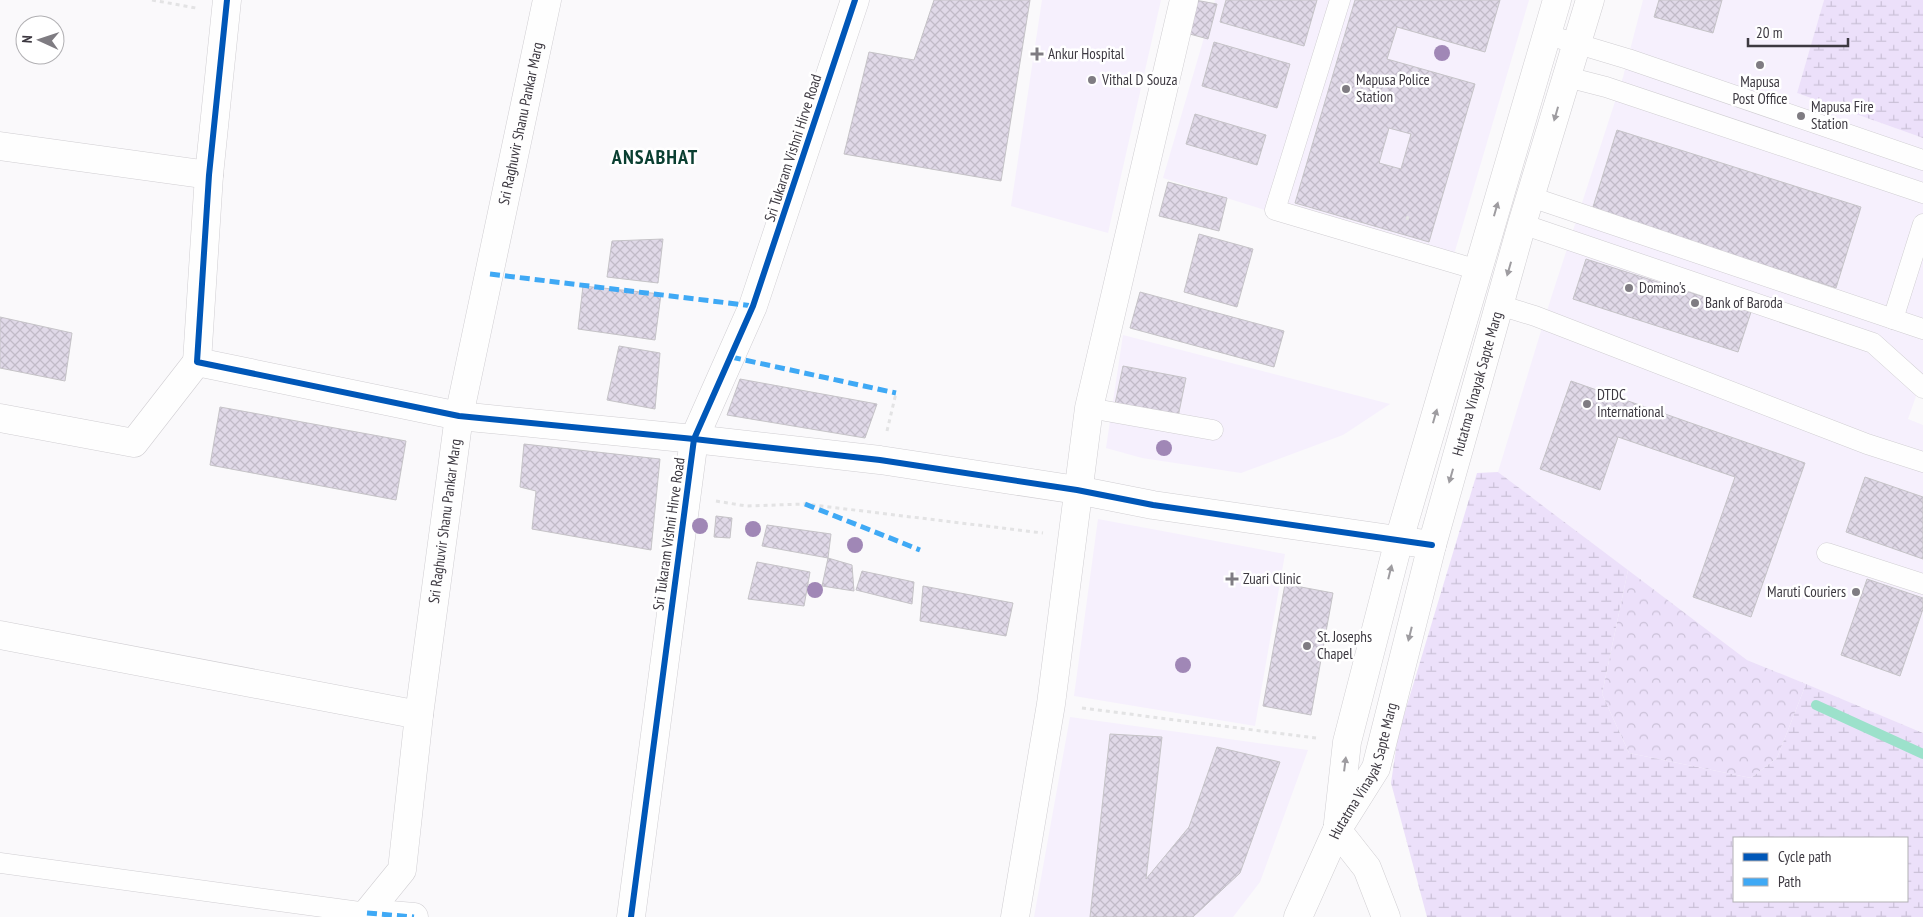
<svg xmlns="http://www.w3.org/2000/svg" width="1923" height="917" font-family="'PT Sans Narrow',sans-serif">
<defs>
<pattern id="forest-crowns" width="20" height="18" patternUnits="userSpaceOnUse" patternTransform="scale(1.25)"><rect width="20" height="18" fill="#ece0fa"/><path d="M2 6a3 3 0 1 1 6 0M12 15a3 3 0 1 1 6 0" fill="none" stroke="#cbc1d8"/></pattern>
<pattern id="wetland-marsh" width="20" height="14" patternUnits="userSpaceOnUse" patternTransform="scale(1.25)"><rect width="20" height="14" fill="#ece0fa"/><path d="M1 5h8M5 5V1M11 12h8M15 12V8" fill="none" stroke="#cbc1d8"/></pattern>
<pattern id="building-cross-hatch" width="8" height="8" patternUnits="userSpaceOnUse" patternTransform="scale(1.25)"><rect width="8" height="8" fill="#e0d9e8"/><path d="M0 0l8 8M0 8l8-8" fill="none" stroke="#c1bbc8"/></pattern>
</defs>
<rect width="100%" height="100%" fill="#faf9fb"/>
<!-- built -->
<g fill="#f6f0fd">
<path d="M1042,0H1161L1108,233L1011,206Z"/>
<path d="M1215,0H1529L1450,268L1163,178Z"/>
<path d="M1643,0H1824L1797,93L1923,138V376L1908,419L1923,425V733L1747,660L1498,472L1551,298L1623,77Z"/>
<path d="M1123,335L1390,404L1343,435L1241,473L1142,458L1106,448Z"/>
<path d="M1098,519L1285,554L1255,726L1074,696Z"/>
<path d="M1070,717L1308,750L1260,882L1233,917H1034Z"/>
</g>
<!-- forest -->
<path fill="url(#forest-crowns)" d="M1628,570L1747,660L1806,684L1777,758L1751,778L1629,753L1602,694Z"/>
<!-- wetland -->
<g fill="url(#wetland-marsh)" fill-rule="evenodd">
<path d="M1824,0H1923V138L1797,93Z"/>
<path d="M1498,472L1628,570L1602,694L1629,753L1751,778L1777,758L1806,684L1923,733V917H1427L1391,783L1398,735L1477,473ZM1734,838H1907V901H1734Z"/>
</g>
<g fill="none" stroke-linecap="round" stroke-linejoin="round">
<!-- stream -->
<path stroke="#9ce1cb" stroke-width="10" d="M1816,705L1923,754"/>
</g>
<!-- building -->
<g fill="url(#building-cross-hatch)" stroke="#c5c3c7" fill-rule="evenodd">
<path d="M934,0H1030L1001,181L844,154L869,52L914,60Z"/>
<path d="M1195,0L1217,4L1208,39L1186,33Z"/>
<path d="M1226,0H1317L1304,46L1220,22Z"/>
<path d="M1355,0H1500L1485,52L1397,27L1387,59L1475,84L1429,242L1295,203ZM1389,128L1411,134L1401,169L1379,163Z"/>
<path d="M1659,0H1722L1713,33L1654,17Z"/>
<path d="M1214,42L1290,64L1277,108L1202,86Z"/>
<path d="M1195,114L1266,135L1257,165L1186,144Z"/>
<path d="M1617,130L1861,207L1836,288L1592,210Z"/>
<path d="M1168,182L1227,198L1219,231L1159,216Z"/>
<path d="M1199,234L1253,249L1237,307L1184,292Z"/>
<path d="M663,239L658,283L607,277L612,241Z"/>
<path d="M1586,259L1751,312L1738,352L1573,299Z"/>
<path d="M583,286L661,294L655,340L578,329Z"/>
<path d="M1140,292L1284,331L1274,367L1130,328Z"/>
<path d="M0,317L72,333L65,381L0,368Z"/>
<path d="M619,346L660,353L655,409L607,400Z"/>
<path d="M1123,366L1186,378L1178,417L1115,404Z"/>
<path d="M740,379L877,404L865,438L727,415Z"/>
<path d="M1571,381L1805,463L1751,617L1693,597L1735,477L1618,437L1600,490L1540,469Z"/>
<path d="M220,407L406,441L396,500L210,465Z"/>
<path d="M524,444L660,459L651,550L532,529L536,491L520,487Z"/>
<path d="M1865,477L1923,497V559L1846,532Z"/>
<path d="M716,516L732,518L730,538L714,537Z"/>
<path d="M767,525L831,534L828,558L762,546Z"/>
<path d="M828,558L852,565L854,591L822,586Z"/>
<path d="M757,562L810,572L804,606L748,599Z"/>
<path d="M862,571L914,582L912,604L856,590Z"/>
<path d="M1867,579L1923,598V609L1900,676L1841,655Z"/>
<path d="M1285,584L1333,593L1311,715L1263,706Z"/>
<path d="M923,586L1013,603L1006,636L920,621Z"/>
<path d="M1110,734L1162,737L1146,879L1189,827L1217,747L1280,762L1240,873L1193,917H1090Z"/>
</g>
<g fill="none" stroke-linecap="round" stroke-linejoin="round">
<defs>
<g id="service">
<path d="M1340,0L1275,210L1478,270"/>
<path d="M1548,35L1628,59L1923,160"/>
<path d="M1567,77L1606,87L1923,193"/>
<path d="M1531,197L1923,329"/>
<path d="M1522,224L1873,343L1923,388"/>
<path d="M1499,305L1535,316L1867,444L1923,462"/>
<path d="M1893,319L1923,224"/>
<path d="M1089,408L1213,430"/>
<path d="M1827,553L1923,584"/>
<path d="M0,863L367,913"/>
</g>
<g id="minor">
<path d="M0,146L209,175"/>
<path d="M0,418L134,443L197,362"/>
<path d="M0,635L419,715"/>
<path d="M367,913L414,917"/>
<path id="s1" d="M366,917L367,913L402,870L419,715L459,416L547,0"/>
<path d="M631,917L694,439L753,306L855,0"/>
</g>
<g id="tertiary">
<path d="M227,0L209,175L197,362L459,416L694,439L880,460L1077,490L1153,505L1432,545"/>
<path d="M1337,830L1367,868L1386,917"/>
<path d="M1015,917L1051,704L1089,408L1184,0"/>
</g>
<g id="secondary">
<path d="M1338,823L1347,742L1399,540L1557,0"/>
<path id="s2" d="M1298,917L1337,830L1376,768L1432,545L1522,224L1590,0"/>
</g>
</defs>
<!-- service casing -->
<use href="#service" stroke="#d0ced2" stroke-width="21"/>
<!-- minor casing -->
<use href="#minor" stroke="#d0ced2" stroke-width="29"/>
<!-- tertiary casing -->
<use href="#tertiary" stroke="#d0ced2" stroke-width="29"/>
<!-- secondary casing -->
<use href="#secondary" stroke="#d0ced2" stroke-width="29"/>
<!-- path -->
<g stroke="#e3e3e4" stroke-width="3" stroke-dasharray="4 4" stroke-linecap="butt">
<path d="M152,0L196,8"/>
<path d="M1407,220L1409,212"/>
<path d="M887,431L896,393"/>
<path d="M716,501L746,506L805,504L1043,533"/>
<path d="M1082,708L1316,738"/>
</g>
<!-- service -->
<use href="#service" stroke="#fefefe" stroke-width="20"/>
<!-- minor -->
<use href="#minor" stroke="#fefefe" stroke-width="28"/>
<!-- tertiary -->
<use href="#tertiary" stroke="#fefefe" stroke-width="28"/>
<!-- secondary -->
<use href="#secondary" stroke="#fefefe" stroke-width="28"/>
<!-- quiet -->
<g stroke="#3fa9f5" stroke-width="5" stroke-dasharray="10 5" stroke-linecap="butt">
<path d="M490,274L753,306"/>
<path d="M731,357L896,393"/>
<path d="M805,504L920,550"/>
<path d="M367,913L414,917"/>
</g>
<defs>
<g id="cycleway">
<path d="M227,0L209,175L197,362L459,416L694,439L880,460L1077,490L1153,505L1432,545"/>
<path d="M631,917L694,439L753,306L855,0"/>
</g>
</defs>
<!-- cycleway casing -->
<use href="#cycleway" stroke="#fff" stroke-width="9"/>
<!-- cycleway -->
<use href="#cycleway" stroke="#0057b8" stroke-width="6"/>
</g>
<!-- trees -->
<g fill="#a087b6">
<circle cx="1442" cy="53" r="8"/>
<circle cx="1164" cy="448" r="8"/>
<circle cx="700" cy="526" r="8"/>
<circle cx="753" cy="529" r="8"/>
<circle cx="855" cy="545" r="8"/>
<circle cx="815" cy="590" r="8"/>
<circle cx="1183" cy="665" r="8"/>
</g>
<!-- one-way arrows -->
<defs><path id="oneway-solid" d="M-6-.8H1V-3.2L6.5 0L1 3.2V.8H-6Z" transform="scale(1.25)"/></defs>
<g fill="#9e9ca0">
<use href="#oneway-solid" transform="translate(1556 114) rotate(106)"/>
<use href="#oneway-solid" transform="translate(1496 209) rotate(-74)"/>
<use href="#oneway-solid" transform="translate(1509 269) rotate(106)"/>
<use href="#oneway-solid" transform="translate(1435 416) rotate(-74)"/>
<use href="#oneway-solid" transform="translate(1451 476) rotate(106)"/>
<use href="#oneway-solid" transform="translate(1390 572) rotate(-76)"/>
<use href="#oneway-solid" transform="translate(1410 634) rotate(104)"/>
<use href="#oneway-solid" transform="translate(1345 764) rotate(-83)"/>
</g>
<!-- markers -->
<g fill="#7f7c82" stroke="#fff" stroke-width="2">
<path d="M1034.5 46.5h5v5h5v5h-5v5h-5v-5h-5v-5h5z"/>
<circle cx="1760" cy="65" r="5"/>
<circle cx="1092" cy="80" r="5"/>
<circle cx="1346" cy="89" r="5"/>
<circle cx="1801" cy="116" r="5"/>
<circle cx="1629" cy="288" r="5"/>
<circle cx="1695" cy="303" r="5"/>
<circle cx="1587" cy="404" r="5"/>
<path d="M1229.5 571.5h5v5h5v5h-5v5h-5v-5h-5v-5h5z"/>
<circle cx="1856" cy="592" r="5"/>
<circle cx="1307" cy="646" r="5"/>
</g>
<g text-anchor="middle" stroke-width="5" stroke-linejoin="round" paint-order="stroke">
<!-- poi labels -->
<g font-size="15" fill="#3d3941" stroke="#fff" text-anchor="start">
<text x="1048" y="59">Ankur Hospital</text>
<text x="1102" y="85">Vithal D Souza</text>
<text x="1356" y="85">Mapusa Police<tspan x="1356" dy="17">Station</tspan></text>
<text x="1760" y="87" text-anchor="middle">Mapusa<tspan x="1760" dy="17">Post Office</tspan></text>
<text x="1811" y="112">Mapusa Fire<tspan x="1811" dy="17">Station</tspan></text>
<text x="1639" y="293">Domino's</text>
<text x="1705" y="308">Bank of Baroda</text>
<text x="1597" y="400">DTDC<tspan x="1597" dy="17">International</tspan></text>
<text x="1243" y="584">Zuari Clinic</text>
<text x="1846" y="597" text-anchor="end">Maruti Couriers</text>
<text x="1317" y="642">St. Josephs<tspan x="1317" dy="17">Chapel</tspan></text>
</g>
<!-- street labels -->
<g font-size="15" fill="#3d3941" stroke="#fff">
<text dy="5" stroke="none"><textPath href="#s1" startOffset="816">Sri Raghuvir Shanu Pankar Marg</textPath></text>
<text transform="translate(793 148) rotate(-72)" y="5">Sri Tukaram Vishni Hirve Road</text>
<text dy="5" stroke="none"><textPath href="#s2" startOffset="566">Hutatma Vinayak Sapte Marg</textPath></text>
<text dy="5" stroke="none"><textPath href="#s1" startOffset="411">Sri Raghuvir Shanu Pankar Marg</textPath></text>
<text transform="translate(669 534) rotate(-82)" y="5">Sri Tukaram Vishni Hirve Road</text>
<text dy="5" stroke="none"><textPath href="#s2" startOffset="161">Hutatma Vinayak Sapte Marg</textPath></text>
</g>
<!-- district labels -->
<g font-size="20" font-weight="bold" letter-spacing="1" fill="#0a3f31" stroke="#fff">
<text x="655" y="164">ANSABHAT</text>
</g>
</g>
<!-- legend -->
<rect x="1733" y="837" width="175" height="65" fill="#ffffff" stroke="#b1b0b3"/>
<rect x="1743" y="853" width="25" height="8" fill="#0057b8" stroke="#b1b0b3"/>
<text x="1778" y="862" font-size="15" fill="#3d3941">Cycle path</text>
<rect x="1743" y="878" width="25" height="8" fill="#3fa9f5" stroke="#b1b0b3"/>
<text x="1778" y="887" font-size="15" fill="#3d3941">Path</text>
<!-- north arrow -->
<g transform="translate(40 40) rotate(273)"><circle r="24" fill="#ffffff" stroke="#b1b0b3"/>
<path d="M0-4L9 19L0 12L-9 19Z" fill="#7f7c82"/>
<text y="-8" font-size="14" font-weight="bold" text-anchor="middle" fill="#3d3941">N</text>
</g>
<!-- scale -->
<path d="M1748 38v8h100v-8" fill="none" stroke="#3d3941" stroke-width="2.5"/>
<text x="1756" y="38" font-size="15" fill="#3d3941" stroke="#ffffff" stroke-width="4" paint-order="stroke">20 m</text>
</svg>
